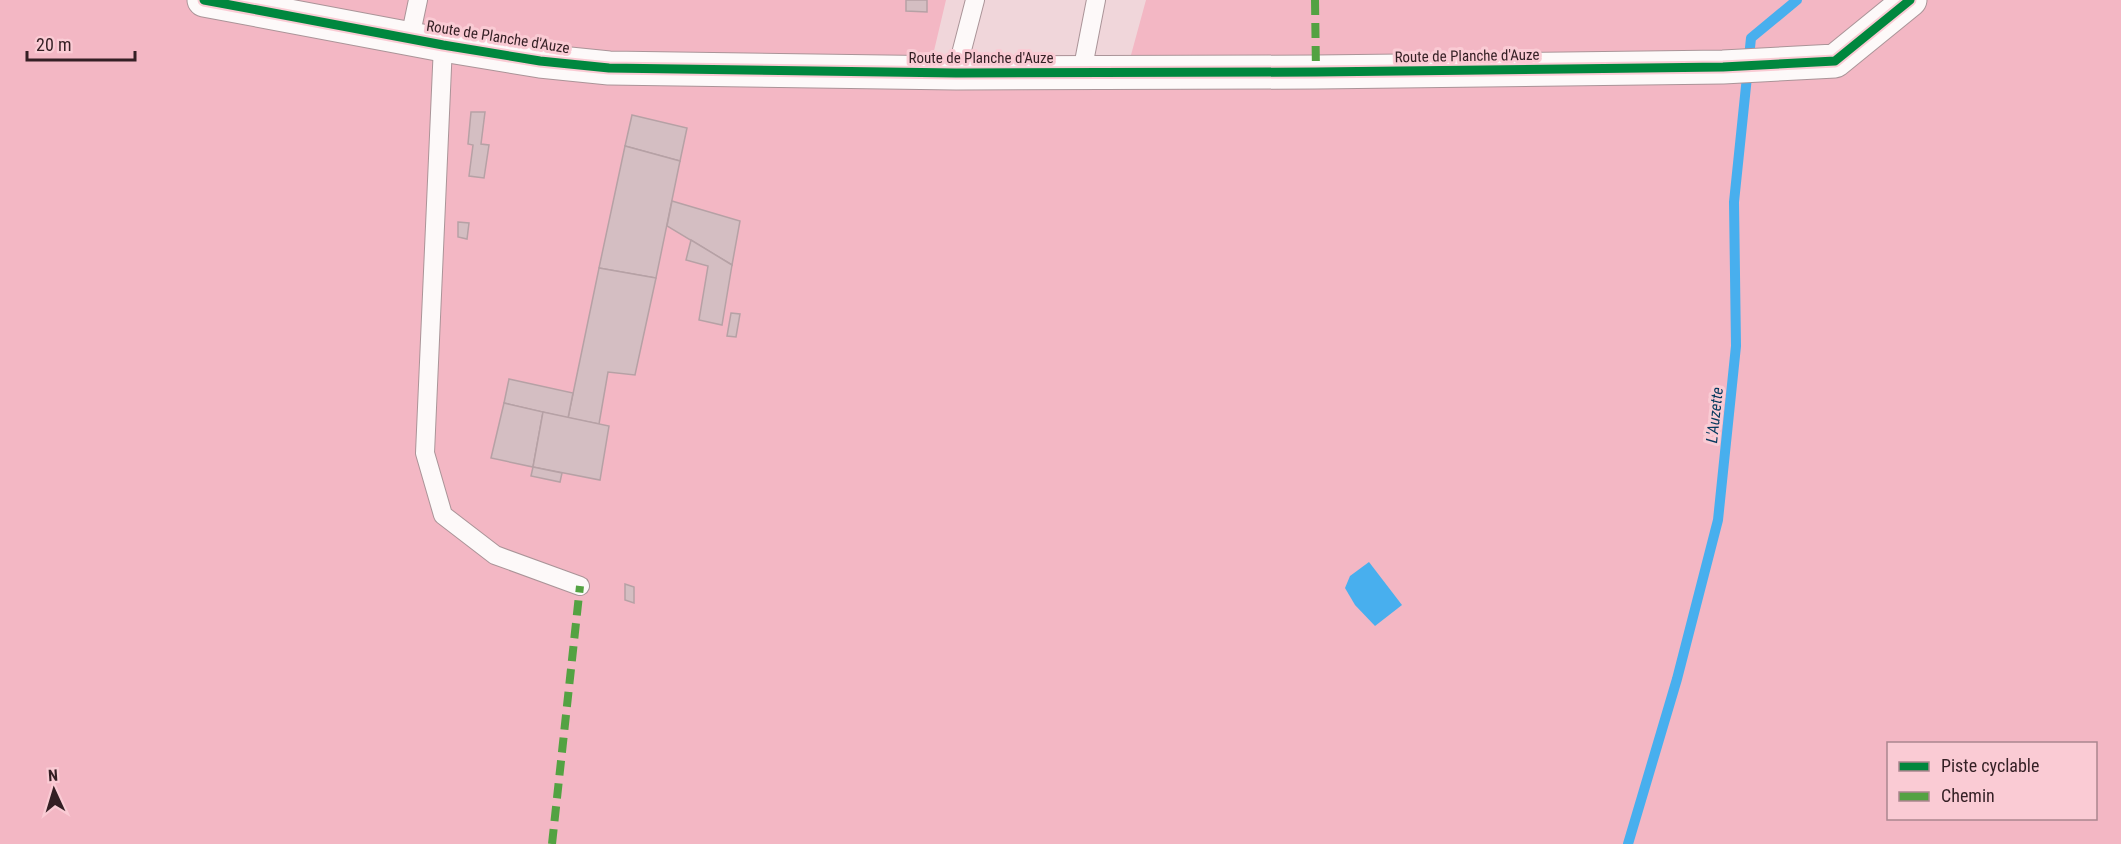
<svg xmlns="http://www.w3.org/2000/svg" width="2121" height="844" font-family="'Roboto Condensed',sans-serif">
<rect width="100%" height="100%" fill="#f0d6da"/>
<!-- green -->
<path fill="#f3b7c4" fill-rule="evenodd" d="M0,0H946L933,55H1131L1146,0H2121V844H0ZM1888,744H2096V818H1888Z"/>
<!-- water -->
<path fill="#48afee" d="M1369,562L1402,605L1375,626L1355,605L1345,588L1350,576Z"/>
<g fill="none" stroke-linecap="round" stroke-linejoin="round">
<!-- stream -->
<path stroke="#48afee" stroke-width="10" d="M1628,844L1677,679L1718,520L1736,346L1734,202L1751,38L1797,0"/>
</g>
<!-- building -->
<g fill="#d4bec2" stroke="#b6a1a5" stroke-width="1.5">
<path d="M906,0H927V12L906,11Z"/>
<path d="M471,112H485L481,144L489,145L484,178L469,176L473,145L468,144Z"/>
<path d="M632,115L687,128L680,161L625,146Z"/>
<path d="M625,146L680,161L656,278L599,268Z"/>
<path d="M672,201L740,221L732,265L667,226Z"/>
<path d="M458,222L469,223L467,239L458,237Z"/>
<path d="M691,240L732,265L722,325L699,320L708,266L686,260Z"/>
<path d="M599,268L656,278L635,375L608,372L599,424L568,418Z"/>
<path d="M731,313L740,314L736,337L727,336Z"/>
<path d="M509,379L573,393L568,418L504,403Z"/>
<path d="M504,403L543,412L533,467L491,458Z"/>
<path d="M543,412L609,426L600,480L533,467Z"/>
<path d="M533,467L562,473L560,482L531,476Z"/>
<path d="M625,584L634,587V603L625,600Z"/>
</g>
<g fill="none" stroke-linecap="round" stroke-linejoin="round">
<defs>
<g id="service">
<path d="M410,38L418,0"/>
<path d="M443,45L425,453L443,515L495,555L580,586"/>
<path d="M1082,72L1096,0"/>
<path d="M956,73L975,0"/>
</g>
<path id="minor" d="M204,0L443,45L540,61L609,68L956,73L1316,72L1723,67L1835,61L1910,0"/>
</defs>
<!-- service casing -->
<use href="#service" stroke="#aa9498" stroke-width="20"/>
<!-- minor casing -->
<use href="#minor" stroke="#aa9498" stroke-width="35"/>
<!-- service -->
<use href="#service" stroke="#fdf9f9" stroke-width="18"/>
<!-- minor -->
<use href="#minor" stroke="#fdf9f9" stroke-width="33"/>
<!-- quiet -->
<g stroke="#53a242" stroke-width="8" stroke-dasharray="15 8" stroke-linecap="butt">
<path d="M1315,0L1316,72"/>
<path d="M552,844L580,586"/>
</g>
<defs>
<path id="cycleway" d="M204,0L443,45L540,61L609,68L956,73L1316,72L1723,67L1835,61L1910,0"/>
</defs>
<!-- cycleway casing -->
<use href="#cycleway" stroke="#facbd4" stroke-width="13"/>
<!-- cycleway -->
<use href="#cycleway" stroke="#00873e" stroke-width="9"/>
</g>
<g text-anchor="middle" stroke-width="6" stroke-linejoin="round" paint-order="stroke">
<!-- street labels -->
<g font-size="15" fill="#341f24" stroke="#facbd4">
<text transform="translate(498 37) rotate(9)" y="5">Route de Planche d'Auze</text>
<text transform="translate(1467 56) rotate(-1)" y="5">Route de Planche d'Auze</text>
<text x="981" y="63">Route de Planche d'Auze</text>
</g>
<!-- water labels -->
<g font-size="16" font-style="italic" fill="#063a5e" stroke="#facbd4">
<text transform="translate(1714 415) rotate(-84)" y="6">L'Auzette</text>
</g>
</g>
<!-- legend -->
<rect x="1887" y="742" width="210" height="78" fill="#facbd4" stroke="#ab868e" stroke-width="1.5"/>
<rect x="1899" y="762" width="30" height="9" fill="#00873e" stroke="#ab868e" stroke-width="1.5"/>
<text x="1941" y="772" font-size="18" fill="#341f24">Piste cyclable</text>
<rect x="1899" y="792" width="30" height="9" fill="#53a242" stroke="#ab868e" stroke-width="1.5"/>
<text x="1941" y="802" font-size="18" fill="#341f24">Chemin</text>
<!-- north arrow -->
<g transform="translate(54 790) rotate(356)" stroke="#facbd4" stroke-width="4.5" paint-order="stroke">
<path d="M0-4.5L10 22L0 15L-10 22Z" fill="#341f24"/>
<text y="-9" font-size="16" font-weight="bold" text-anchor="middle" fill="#341f24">N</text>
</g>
<!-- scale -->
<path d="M27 51v9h108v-9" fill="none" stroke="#341f24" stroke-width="3"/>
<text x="36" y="51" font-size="18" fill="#341f24" stroke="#facbd4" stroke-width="4.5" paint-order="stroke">20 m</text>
</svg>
